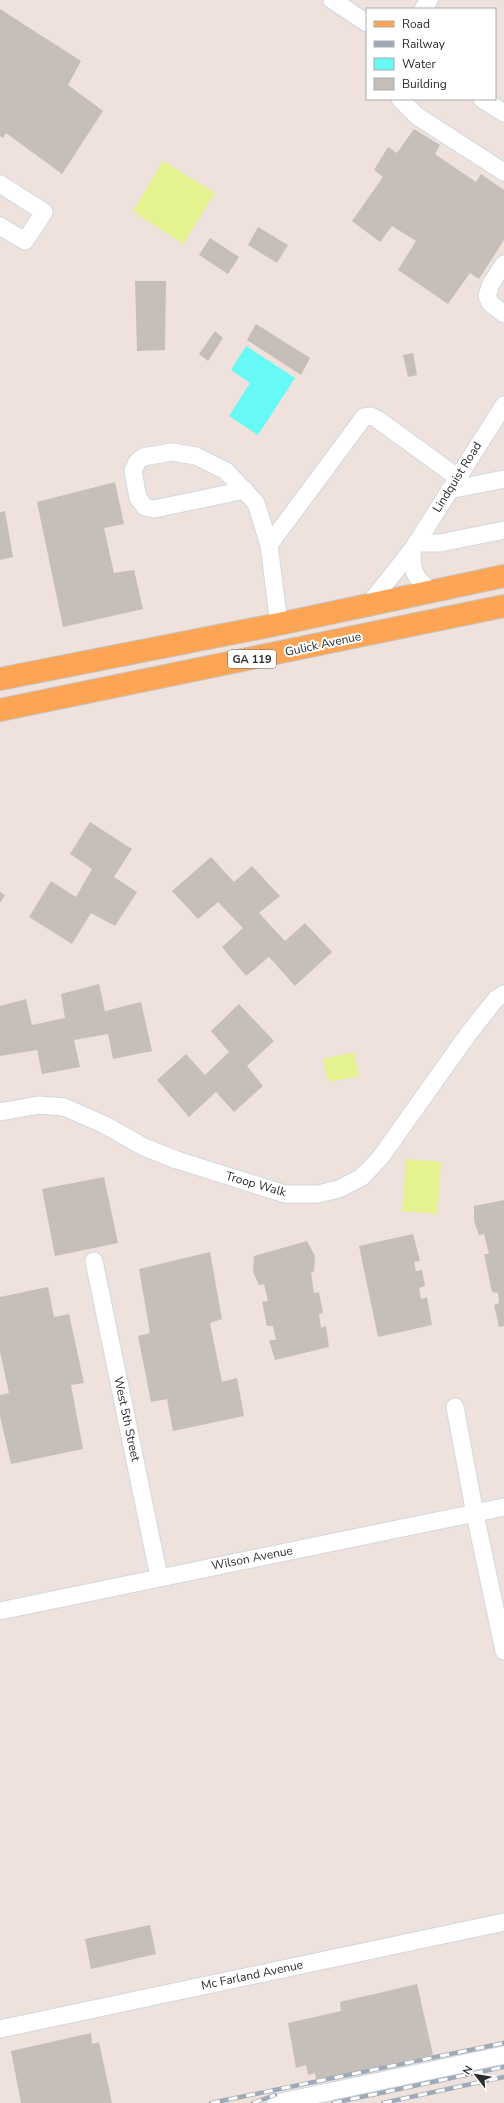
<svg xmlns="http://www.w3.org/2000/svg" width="504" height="2103" font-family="'Nunito Sans',sans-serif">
<rect width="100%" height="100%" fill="#efe2dd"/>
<!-- pitch -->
<g fill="#e4f290">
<path d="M163,161L215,193L183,244L133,211Z"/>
<path d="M354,1052L359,1076L328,1082L323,1059Z"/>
<path d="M406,1159L441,1162L437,1214L402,1211Z"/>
</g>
<!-- water -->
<path fill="#67f9f6" d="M246,346L295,378L258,435L229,416L250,383L231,370Z"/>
<!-- building -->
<g fill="#c6beb8">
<path d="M0,9L81,61L68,85L103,111L62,174L6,133L3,138L0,136Z"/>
<path d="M414,129L440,145L435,154L476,182L481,174L504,190V240L479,279L470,273L448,304L398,270L416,241L392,226L380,242L352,221L383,177L374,170L388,147L397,153Z"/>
<path d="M258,227L288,245L277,263L248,245Z"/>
<path d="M210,238L239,257L228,274L199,255Z"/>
<path d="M135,281H166L165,350L137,351Z"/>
<path d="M256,324L310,358L301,375L247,340Z"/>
<path d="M215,331L223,338L208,361L199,354Z"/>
<path d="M413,353L417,375L408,377L403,355Z"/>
<path d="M115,482L124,524L104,528L114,573L134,570L143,609L63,627L37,502Z"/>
<path d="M5,511L13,557L0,560V512Z"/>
<path d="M90,822L132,849L114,877L137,892L115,926L91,913L72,944L29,917L51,881L76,897L92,869L70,854Z"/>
<path d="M211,857L234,882L252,866L280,896L259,913L285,941L305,923L332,952L295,986L269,957L246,976L222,947L243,928L218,902L198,919L172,891Z"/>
<path d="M0,892L5,895L0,903Z"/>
<path d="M99,984L105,1011L141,1002L152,1051L113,1059L108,1034L74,1040L80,1067L42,1074L37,1050L0,1056V1006L26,999L32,1025L65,1018L61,994Z"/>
<path d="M239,1004L274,1041L247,1066L263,1086L234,1112L216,1092L189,1117L157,1080L186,1054L205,1075L229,1052L211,1031Z"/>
<path d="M104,1177L118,1243L55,1256L42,1189Z"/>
<path d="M504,1200V1326L499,1327L494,1305L499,1303L498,1293L492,1292L484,1254H489L484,1234L479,1235L474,1221V1206Z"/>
<path d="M413,1234L420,1261L414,1262L416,1271L422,1270L425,1286L419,1288L421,1299L427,1297L432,1325L378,1337L359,1246Z"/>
<path d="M307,1241L315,1256L314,1271L311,1273L314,1293L319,1292L323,1313L319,1314L321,1328L326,1326L329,1347L275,1360L269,1340H276L273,1326H267L262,1302L268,1301L264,1284L259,1285L253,1272L254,1256Z"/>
<path d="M210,1252L222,1319L210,1323L222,1382L237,1378L244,1416L173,1431L167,1399L151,1402L138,1336L150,1333L139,1269Z"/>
<path d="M48,1287L54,1317L69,1314L84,1383L71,1385L83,1449L11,1464L0,1416V1395L9,1393L0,1352V1297Z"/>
<path d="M150,1925L156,1954L91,1969L85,1939Z"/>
<path d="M417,1984L433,2055L316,2080L315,2073L308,2075L306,2065L296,2068L288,2023L341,2011L340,2002Z"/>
<path d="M91,2033L92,2044L99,2042L112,2103H21L11,2051Z"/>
</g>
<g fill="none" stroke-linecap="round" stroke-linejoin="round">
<defs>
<g id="minor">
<path d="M332,0L367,23"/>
<path d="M423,9L429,0"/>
<path d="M400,99L417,116L504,172"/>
<path d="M482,99L504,113"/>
<path d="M0,184L44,212L25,241L0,226"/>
<path d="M504,264L491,284L487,296L490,303L504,314"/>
<path d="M245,490L154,509L145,507L138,498L133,471L137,462L143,457L172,452L196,456L226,471L256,503L269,545L279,624"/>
<path d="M449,490L504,479"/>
<path d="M416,543H440L504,530"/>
<path d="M269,545L364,417L371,416L377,419L457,477"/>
<path d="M412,550C412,572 414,577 431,591"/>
<path d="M369,604L412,550L504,405"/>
<path d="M0,1112L39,1105L64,1107L105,1125L144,1147L177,1160L285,1194H318L339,1189L362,1177L380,1158L469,1033L496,999L504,994"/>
<path d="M94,1261L159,1577"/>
<path d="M455,1407L475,1514L504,1651"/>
<path d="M0,1611L504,1507"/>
<path d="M0,2029L504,1922"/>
<path d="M276,2103L504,2055"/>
</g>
<g id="major">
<path d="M0,679L279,624L504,576"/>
<path d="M0,710L504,606"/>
</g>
</defs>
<!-- minor casing -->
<use href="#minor" stroke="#cfd8e2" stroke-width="19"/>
<!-- major casing -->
<use href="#major" stroke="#c4c4c4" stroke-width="24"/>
<!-- minor -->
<use href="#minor" stroke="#fff" stroke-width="17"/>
<!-- major -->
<use href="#major" stroke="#fda554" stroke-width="22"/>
<defs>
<g id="rail">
<path d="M211,2103L504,2043"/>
<path d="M253,2103L275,2095"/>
<path d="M333,2103L504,2067"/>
<path d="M383,2103L504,2077"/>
</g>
</defs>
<!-- rail casing -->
<use href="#rail" stroke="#9faab8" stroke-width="4.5"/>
<!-- rail -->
<use href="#rail" stroke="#fff" stroke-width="3" stroke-dasharray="9" stroke-linecap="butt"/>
</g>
<g text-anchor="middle" stroke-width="4" stroke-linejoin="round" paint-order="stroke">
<!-- shield labels -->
<rect fill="#fff" stroke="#6b6b6b" stroke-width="1" x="228" y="650" width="48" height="18" rx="3"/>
<g font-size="11" font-weight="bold" fill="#2c2c2c">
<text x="252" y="663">GA 119</text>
</g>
<!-- street labels -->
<g font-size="12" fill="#2c2c2c" stroke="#fff">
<text transform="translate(457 477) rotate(-58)" y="4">Lindquist Road</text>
<text transform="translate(323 644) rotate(-12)" y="4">Gulick Avenue</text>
<text transform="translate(256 1184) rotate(16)" y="4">Troop Walk</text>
<text transform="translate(127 1419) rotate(78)" y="4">West 5th Street</text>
<text transform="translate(252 1558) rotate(-11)" y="4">Wilson Avenue</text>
<text transform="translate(252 1975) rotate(-12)" y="4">Mc Farland Avenue</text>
</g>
</g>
<!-- legend -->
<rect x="366" y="8" width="130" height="92" fill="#ffffff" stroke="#ababab"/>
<rect x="374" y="21" width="20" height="6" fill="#fda554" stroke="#ababab"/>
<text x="402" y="28" font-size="12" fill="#2c2c2c">Road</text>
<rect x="374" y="41" width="20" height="6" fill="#9faab8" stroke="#ababab"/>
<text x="402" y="48" font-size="12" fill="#2c2c2c">Railway</text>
<rect x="374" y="58" width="20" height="12" fill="#67f9f6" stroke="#ababab"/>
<text x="402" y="68" font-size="12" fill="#2c2c2c">Water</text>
<rect x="374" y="78" width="20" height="12" fill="#c6beb8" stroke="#ababab"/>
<text x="402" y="88" font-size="12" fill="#2c2c2c">Building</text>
<!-- north arrow -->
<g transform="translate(476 2075) rotate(301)" stroke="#ffffff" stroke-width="3" paint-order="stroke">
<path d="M0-3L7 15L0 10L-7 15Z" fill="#2c2c2c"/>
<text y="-6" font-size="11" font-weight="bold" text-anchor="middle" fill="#2c2c2c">N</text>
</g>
</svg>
